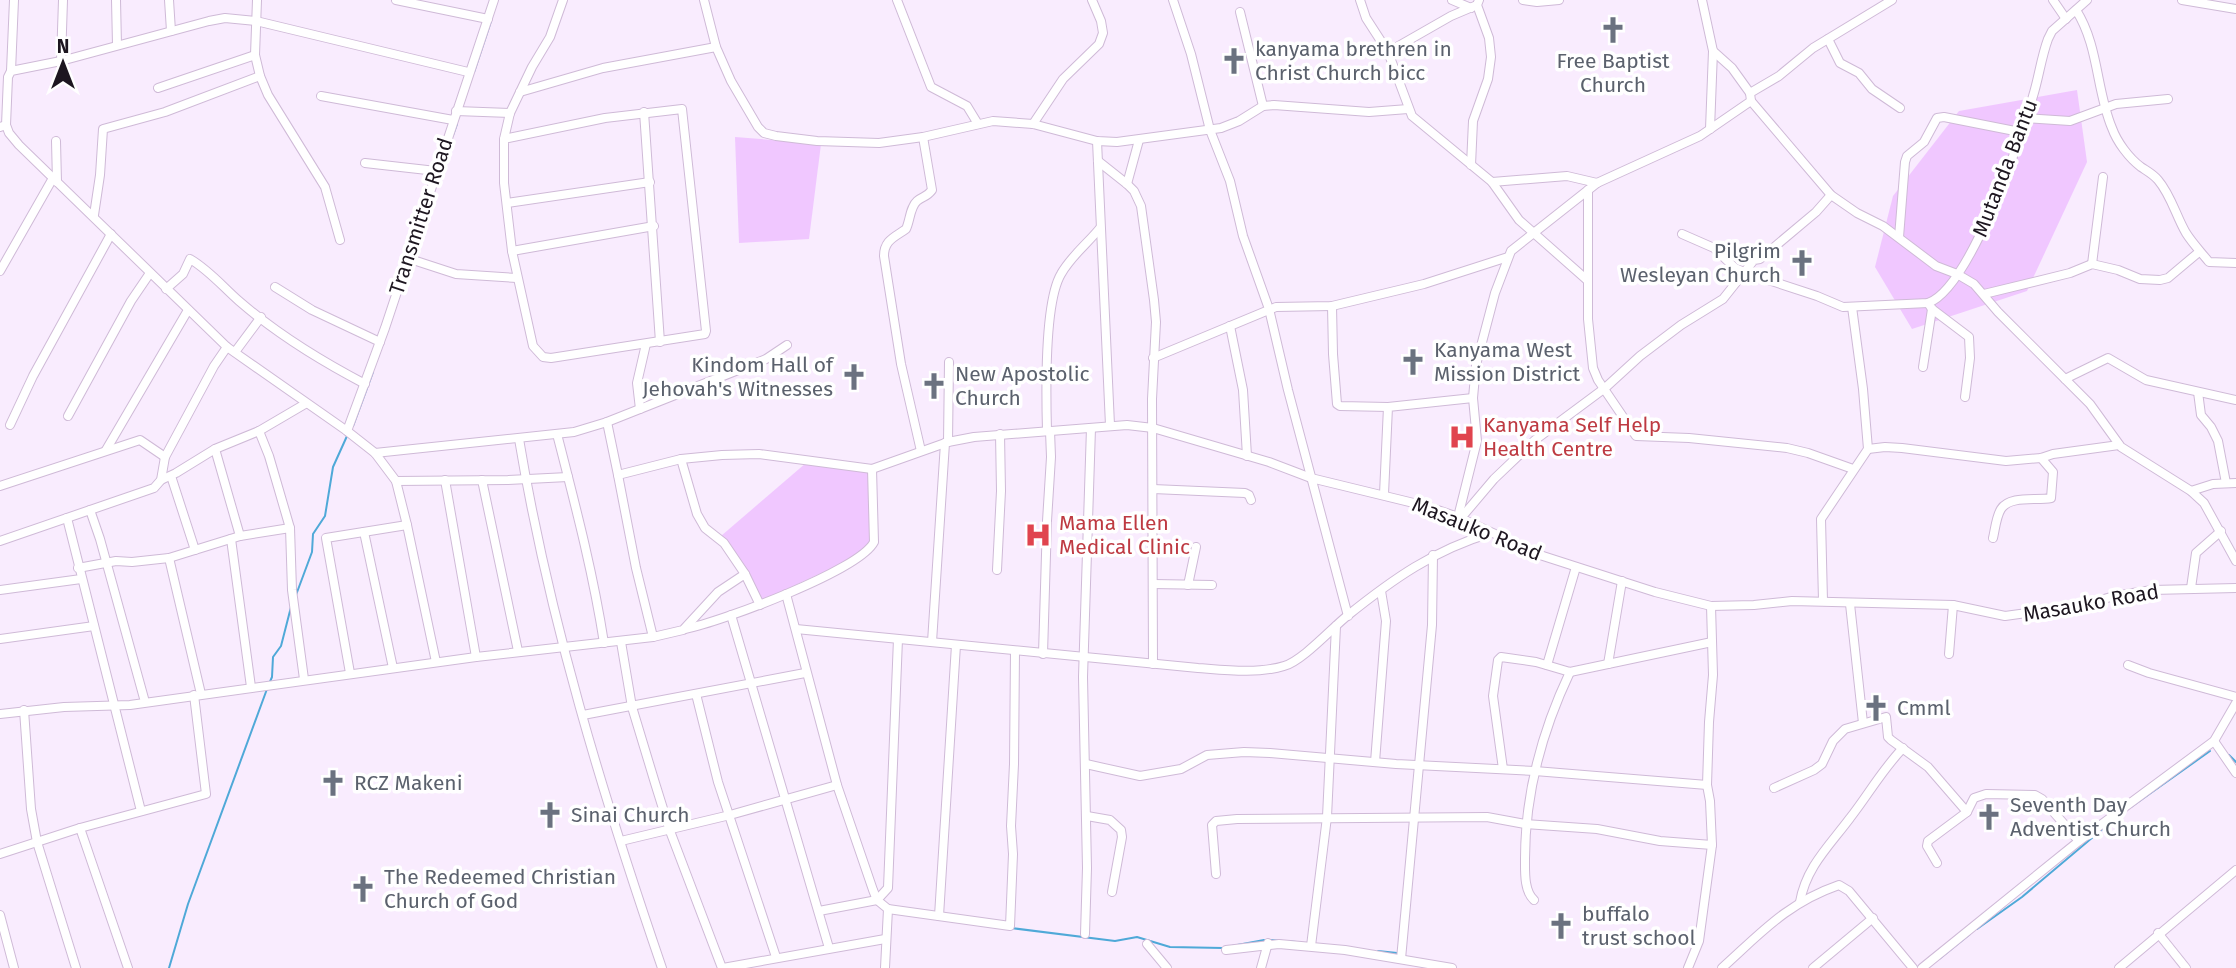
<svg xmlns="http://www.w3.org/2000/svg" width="2236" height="968" font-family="'Fira Sans',sans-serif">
<rect width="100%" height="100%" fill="#f9ecfe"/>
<!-- green -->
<g fill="#f0c7ff">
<path d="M2077,90L2087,162L2027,291L1912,329L1875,267L1893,196L1959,111Z"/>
<path d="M735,137L821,144L809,239L739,243Z"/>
<path d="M806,463L870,472L872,539L856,557L761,601L721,536Z"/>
</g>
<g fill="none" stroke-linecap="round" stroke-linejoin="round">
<!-- stream -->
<g stroke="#4fa9d8" stroke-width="2">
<path d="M474,72L491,21"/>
<path d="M453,135L457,124"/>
<path d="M353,426L373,372"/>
<path d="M296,595L312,552L313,534L325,516L333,467L347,436"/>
<path d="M269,684L272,677L273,657L281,646L291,607"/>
<path d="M2229,755L2236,762"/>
<path d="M2131,807L2210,751"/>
<path d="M1011,928L1115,941L1137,937L1170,947L1223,948"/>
<path d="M1977,929L2022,897L2112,821"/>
<path d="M1270,940L1296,942"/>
<path d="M1232,946L1264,940"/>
<path d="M1378,951L1397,953"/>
<path d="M1939,959L1970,934"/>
<path d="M169,968L188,904L267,689"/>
</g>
<defs>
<g id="street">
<path d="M116,0L117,45"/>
<path d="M169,0L171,31"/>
<path d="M257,0L255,55L260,76L268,95L325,187L340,240"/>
<path d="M396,0L488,19"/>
<path d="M704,0L716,47L731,81L758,127L764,133L776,136L817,141L879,143L923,137L993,121L1033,124L1097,141L1117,142L1221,128L1239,121L1263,106L1274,105L1369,112L1408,109"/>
<path d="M897,0L931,87L967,106L978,124"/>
<path d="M1173,0L1191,54L1210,130L1230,181L1243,236L1269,309L1288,390L1348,616"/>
<path d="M1360,0L1366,18L1388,52L1412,116L1492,182L1519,220L1587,280"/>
<path d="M1452,0L1471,8"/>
<path d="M1523,0L1537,2L1559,0"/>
<path d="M1702,0L1713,51L1732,68L1750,93"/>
<path d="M2053,0L2066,19"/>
<path d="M2182,0L2236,9"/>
<path d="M2076,10C2099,46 2096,90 2112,128C2117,142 2129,158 2141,167C2147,171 2153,174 2158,180C2171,195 2176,216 2186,233C2193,244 2201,252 2209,262L2236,263"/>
<path d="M1240,12L1263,106"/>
<path d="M1828,39L1840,63L1859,73L1872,89L1900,108"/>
<path d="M1388,52L1451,16L1477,5"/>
<path d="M61,61L63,0"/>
<path d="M11,71L14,0"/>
<path d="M158,88L255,55"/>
<path d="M520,92L603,68L716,47"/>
<path d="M321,96L453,120"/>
<path d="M1751,101L1831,195L1857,213L1883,226L1936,266L1957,274L1974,284L1998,312L2090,404L2121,447L2191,491L2204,503L2236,561"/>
<path d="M456,111L510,113"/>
<path d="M644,112L660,342"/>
<path d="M2026,118L2070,121L2116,104L2168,99"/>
<path d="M1033,124L1063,79L1099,44L1103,33L1101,21L1092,0"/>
<path d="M6,125L9,133L19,145L227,347L347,431L375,453L396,481L407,525L436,662"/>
<path d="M0,127L6,125L8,77L11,71L61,61L209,21L225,18L256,21L468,72"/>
<path d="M1710,129L1713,51"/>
<path d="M504,139L605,118L682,109L706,331L705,334L551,358L543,357L533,346L512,251L504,183V139L510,113L532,67L550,37L563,0"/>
<path d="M56,141L57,182"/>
<path d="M1097,141L1110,425"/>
<path d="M1098,161L1127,184L1134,191L1141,206L1154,300L1156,322L1152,399L1153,664"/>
<path d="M365,163L436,171"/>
<path d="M1471,165L1473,121L1488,79L1491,57L1489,38L1477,5L1479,0"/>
<path d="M1492,182L1567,176L1597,183"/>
<path d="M1127,184L1139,140"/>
<path d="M1588,190V319L1593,368L1598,380L1636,436L1689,438L1787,448L1808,453L1853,469"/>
<path d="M507,203L650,182"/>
<path d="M94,215L100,175L103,129L165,112L260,76"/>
<path d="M1682,234L1714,248L1735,268L1744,272L1817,296L1843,307L1928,303C1969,289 2021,139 2033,96C2039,77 2041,58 2048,39L2052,31L2087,0"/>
<path d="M1899,237L1905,162L1907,156L1924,142L1937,118L1944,117L2020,132"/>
<path d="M512,251L654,226"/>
<path d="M407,258L456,274L517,278"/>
<path d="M2092,264L2103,177"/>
<path d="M0,271L53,178"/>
<path d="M275,287L312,310L380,342"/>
<path d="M166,289L183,274L190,259C209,270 223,287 239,301C277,334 321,361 365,384"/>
<path d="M1984,294L2070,273L2092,264L2118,270L2140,279L2160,280L2168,278L2199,252"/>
<path d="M1928,303L1932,309L1969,337L1970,358L1965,397"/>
<path d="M1332,306L1333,354L1337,404L1340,406L1388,407"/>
<path d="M1230,326L1243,390L1247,456"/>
<path d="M235,352L261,317"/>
<path d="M1153,358L1276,307L1332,306L1424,284L1508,257"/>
<path d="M1923,367L1932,309"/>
<path d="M2065,379L2108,358L2146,380L2236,400"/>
<path d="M2198,392L2201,415L2211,427L2218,441L2226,483"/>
<path d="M640,409L637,383L646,344"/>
<path d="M68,416L131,301L150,273"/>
<path d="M607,422L618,475L681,459L722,455L759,454L872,469L948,442L974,437L1127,425L1153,428L1269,462L1311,478L1426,506L1458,517L1543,556L1655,592L1711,606L1754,605L1792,601L1953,605L2005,616L2084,605L2114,596L2152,590L2236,588"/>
<path d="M10,425L33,376L111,234"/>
<path d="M259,431L269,456L290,528"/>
<path d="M347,431L385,328L494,0"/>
<path d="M1047,431C1046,395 1044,303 1061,274C1071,256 1088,243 1100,228"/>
<path d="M557,434C575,504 593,572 604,643"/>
<path d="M519,439C549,619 603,796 662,968"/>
<path d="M948,442L949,362"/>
<path d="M215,449L240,536"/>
<path d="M1868,449L1885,447L1902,448L2006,461L2041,458L2053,454L2119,445"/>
<path d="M106,450L188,310"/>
<path d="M921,451L901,364L884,256C884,240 895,237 906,229C910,221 910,207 917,201C923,196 927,197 932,190L923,137"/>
<path d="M375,453L574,432L607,422L766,359L787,345"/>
<path d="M681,459L697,514L705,528L724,543L745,574"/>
<path d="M618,475L636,568L653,637"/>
<path d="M171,476L195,550"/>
<path d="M161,480L176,473L215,449L259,431L305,404"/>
<path d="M445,480L476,657"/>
<path d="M482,480L518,651"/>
<path d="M396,481L508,480L568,477"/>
<path d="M0,486L140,440L165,457"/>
<path d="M1153,489L1245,493L1249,495L1251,500"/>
<path d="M2191,491L2213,484L2236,483"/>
<path d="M1384,494L1388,407L1473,398"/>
<path d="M90,510L100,539L145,702"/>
<path d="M1458,517L1477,441L1473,398L1476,365L1495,293L1511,251L1597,183L1700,136L1751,101L1750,93L1779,76L1813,48L1892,0"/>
<path d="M67,518L141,811"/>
<path d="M1461,518L1494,479L1535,440L1605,388L1640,356L1681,325L1723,299L1754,260L1760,259L1816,212L1831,195"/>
<path d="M364,532L393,668"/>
<path d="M1993,538C1995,530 1996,517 2001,509C2010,495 2037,501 2051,498L2053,472L2041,458"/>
<path d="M231,539L251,687"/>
<path d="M0,541L154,488L161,480L165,457L214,366L227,347"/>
<path d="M169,558L201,694"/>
<path d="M78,568L116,561L132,562L169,558L240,536L290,528L292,590L304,679"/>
<path d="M997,570L1001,491L1000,434"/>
<path d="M1153,584L1212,585"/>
<path d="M1188,585L1196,547"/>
<path d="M2191,588L2196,553L2221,531"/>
<path d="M0,590L81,579"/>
<path d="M786,594L837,785L873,890L877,900L888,909L1010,926L1013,854L1011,826L1014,764L1015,651"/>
<path d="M1823,601L1821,519L1868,449L1863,389L1852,307"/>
<path d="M1850,604L1863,723"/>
<path d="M731,615L829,948"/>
<path d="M685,629C720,622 859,571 874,542L872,469"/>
<path d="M796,629L1198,668C1225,670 1258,674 1284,666C1302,661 1331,629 1347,616C1393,579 1434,550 1491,533"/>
<path d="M0,639L94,626"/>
<path d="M621,642L632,707L655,783L670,831L722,968"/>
<path d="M932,642L945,443"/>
<path d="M1043,654L1047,521L1051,457L1050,431"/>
<path d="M1949,654L1953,605"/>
<path d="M1608,664L1622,581"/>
<path d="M1547,665L1576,567"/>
<path d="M2128,665L2149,673L2236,697"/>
<path d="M350,673L326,538L407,525"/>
<path d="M696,694L718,782L776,957"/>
<path d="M24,710L31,809L37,842L76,968"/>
<path d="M0,714L64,707L130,705L476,657L653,637L683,630L718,592L745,574L760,605"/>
<path d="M583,715L805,673"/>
<path d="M2214,741L2236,773"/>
<path d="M1375,762L1386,621L1381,591"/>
<path d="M1086,764L1140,776L1181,769L1207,755L1244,752L1270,753L1396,764L1535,771L1707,785"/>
<path d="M1503,769L1493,696L1498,660L1501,657L1536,662L1570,672L1712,642"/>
<path d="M1774,788L1814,770L1822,764L1833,741L1845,729L1886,717L1888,737L1891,740L1928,767L1967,812"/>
<path d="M1087,816L1110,820L1121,830L1122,837L1112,892"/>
<path d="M80,828L128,968"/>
<path d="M621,841L730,815L837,785"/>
<path d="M0,854L80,828L206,794L194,695"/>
<path d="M1937,863L1927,846L1928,841L1967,812L1974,798L1986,794L2035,795L2042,799L2079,841"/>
<path d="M1216,874L1212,825L1216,821L1237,819L1487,817L1525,824L1597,829L1660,841L1712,845"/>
<path d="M1534,900C1524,891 1525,872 1525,859C1525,794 1542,731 1570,672"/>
<path d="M1800,902C1806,867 1830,845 1850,818C1868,795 1882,770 1903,748"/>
<path d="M819,911L877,900L888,888L898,639"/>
<path d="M0,915L14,968"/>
<path d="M939,916L956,645"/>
<path d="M2158,933L2186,968"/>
<path d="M1085,934L1087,868L1083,677L1091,428"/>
<path d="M1147,944L1167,968"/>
<path d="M1311,946L1327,817L1336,626"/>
<path d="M1226,950L1279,944L1345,950L1452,968"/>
<path d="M1401,959L1432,625L1433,555"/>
<path d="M723,968L885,939"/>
<path d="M885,968L888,909"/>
<path d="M1261,968L1268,943"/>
<path d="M1688,968L1699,941L1712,845L1710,801L1707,785L1709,722L1713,675L1711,606"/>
<path d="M1722,968C1761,933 1787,903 1839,885L1849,891L1913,968"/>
<path d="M1813,968L1873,918"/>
<path d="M1922,968L2079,841L2214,741L2236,703"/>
<path d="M2119,968L2236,870"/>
</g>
</defs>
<!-- street casing -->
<use href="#street" stroke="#cfbad7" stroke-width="10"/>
<!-- street -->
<use href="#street" stroke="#fff" stroke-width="8"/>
</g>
<!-- icons -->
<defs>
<symbol id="church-bare" viewBox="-9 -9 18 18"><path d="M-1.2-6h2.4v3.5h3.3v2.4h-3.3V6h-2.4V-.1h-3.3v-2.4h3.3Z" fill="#6b7280" stroke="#fff" stroke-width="2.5" paint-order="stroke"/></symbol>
<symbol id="hospital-bare" viewBox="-9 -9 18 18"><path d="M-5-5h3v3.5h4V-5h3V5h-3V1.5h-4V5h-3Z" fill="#e0444e" stroke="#fff" stroke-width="2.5" paint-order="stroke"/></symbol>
</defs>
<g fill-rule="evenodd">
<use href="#church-bare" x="1594" y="11" width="38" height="38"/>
<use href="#church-bare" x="1215" y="42" width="38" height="38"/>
<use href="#church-bare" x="1783" y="244" width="38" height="38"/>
<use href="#church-bare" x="1394" y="343" width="38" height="38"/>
<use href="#church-bare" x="835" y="358" width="38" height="38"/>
<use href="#church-bare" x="915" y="367" width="38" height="38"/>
<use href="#hospital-bare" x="1443" y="418" width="38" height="38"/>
<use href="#hospital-bare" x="1019" y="516" width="38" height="38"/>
<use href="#church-bare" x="1857" y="689" width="38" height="38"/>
<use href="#church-bare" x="314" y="764" width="38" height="38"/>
<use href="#church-bare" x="531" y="796" width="38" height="38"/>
<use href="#church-bare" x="1970" y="798" width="38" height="38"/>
<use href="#church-bare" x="344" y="870" width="38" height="38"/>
<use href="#church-bare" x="1542" y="907" width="38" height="38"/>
</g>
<g text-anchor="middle" stroke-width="7" stroke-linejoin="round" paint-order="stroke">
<!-- worship labels -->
<g font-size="21" fill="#5b616d" stroke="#fff" text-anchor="start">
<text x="1255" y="56">kanyama brethren in<tspan x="1255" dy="24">Christ Church bicc</tspan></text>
<text x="1613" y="68" text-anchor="middle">Free Baptist<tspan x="1613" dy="24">Church</tspan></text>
<text x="1781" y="258" text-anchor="end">Pilgrim<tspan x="1781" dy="24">Wesleyan Church</tspan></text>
<text x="1434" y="357">Kanyama West<tspan x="1434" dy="24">Mission District</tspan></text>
<text x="833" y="372" text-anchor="end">Kindom Hall of<tspan x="833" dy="24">Jehovah's Witnesses</tspan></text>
<text x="955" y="381">New Apostolic<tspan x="955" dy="24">Church</tspan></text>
<text x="1897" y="715">Cmml</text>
<text x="354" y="790">RCZ Makeni</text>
<text x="2010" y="812">Seventh Day<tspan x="2010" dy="24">Adventist Church</tspan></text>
<text x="571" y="822">Sinai Church</text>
<text x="384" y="884">The Redeemed Christian<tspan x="384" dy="24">Church of God</tspan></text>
<text x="1582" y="921">buffalo<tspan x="1582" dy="24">trust school</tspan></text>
</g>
<!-- street labels -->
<g font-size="21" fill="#1d1620" stroke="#fff">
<text transform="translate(2005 168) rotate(-69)" y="7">Mutanda Bantu</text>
<text transform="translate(421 216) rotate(-72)" y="7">Transmitter Road</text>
<text transform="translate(1477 529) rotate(22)" y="7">Masauko Road</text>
<text transform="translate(2091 603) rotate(-10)" y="7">Masauko Road</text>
</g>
<!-- health labels -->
<g font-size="21" fill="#be3a42" stroke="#fff" text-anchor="start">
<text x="1483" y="432">Kanyama Self Help<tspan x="1483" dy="24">Health Centre</tspan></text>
<text x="1059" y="530">Mama Ellen<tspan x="1059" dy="24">Medical Clinic</tspan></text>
</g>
</g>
<!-- north arrow -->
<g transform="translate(63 63)" stroke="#ffffff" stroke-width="5" paint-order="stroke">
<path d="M0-5L12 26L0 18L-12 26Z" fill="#1d1620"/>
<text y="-10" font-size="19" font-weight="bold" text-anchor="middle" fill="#1d1620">N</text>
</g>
</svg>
